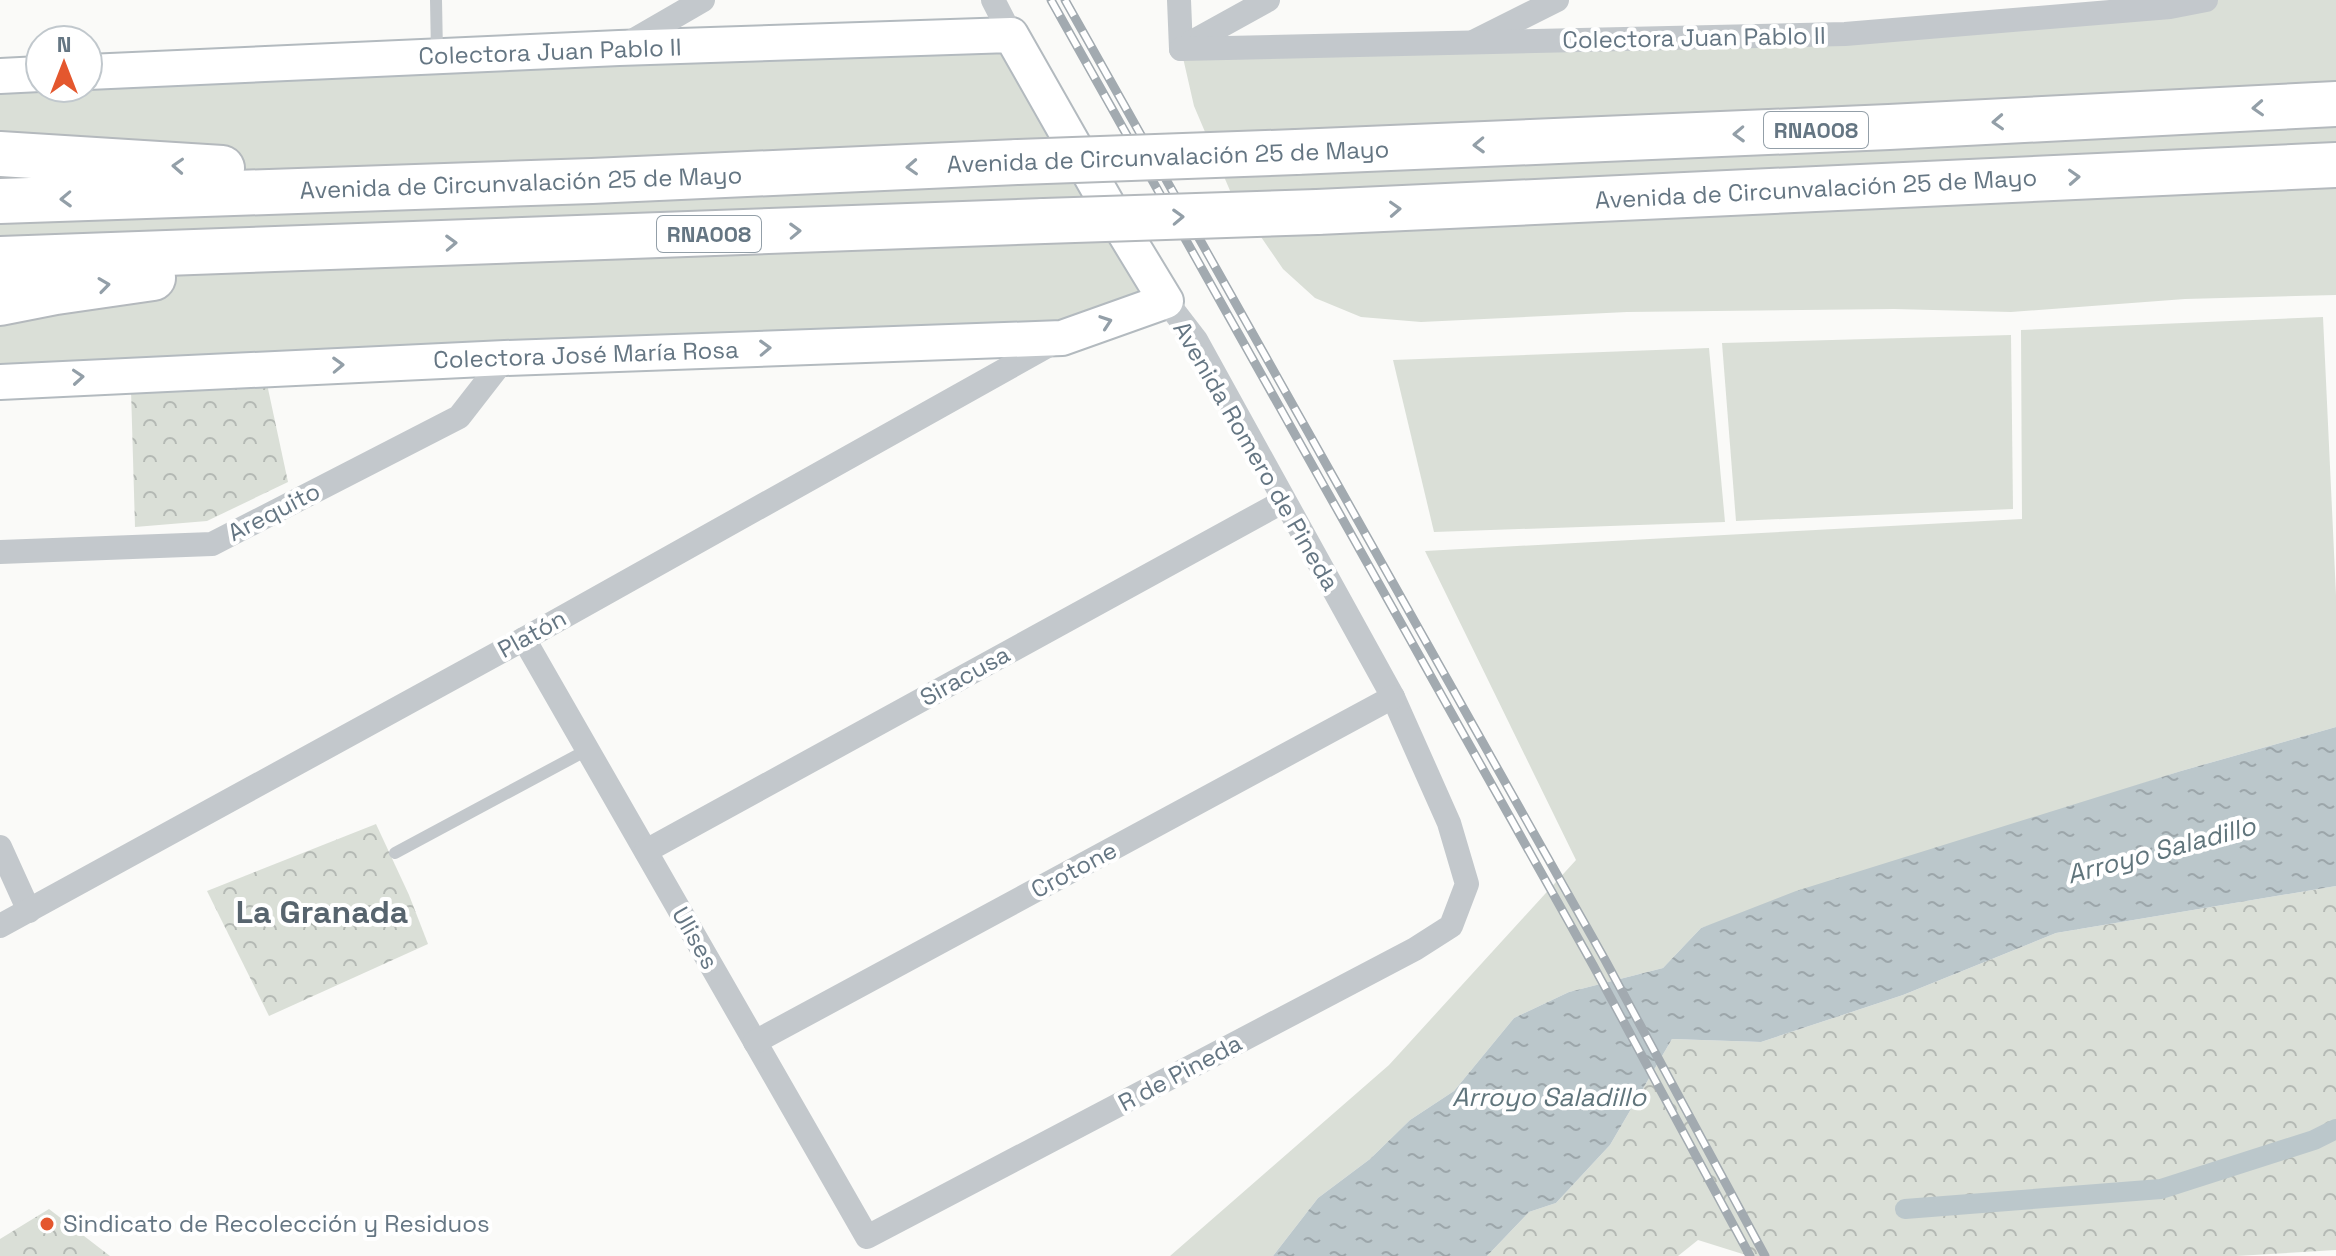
<svg xmlns="http://www.w3.org/2000/svg" width="2336" height="1256" font-family="'Space Grotesk',sans-serif">
<defs>
<pattern id="forest-crowns" width="20" height="18" patternUnits="userSpaceOnUse" patternTransform="scale(2)"><rect width="20" height="18" fill="#dadfd7"/><path d="M2 6a3 3 0 1 1 6 0M12 15a3 3 0 1 1 6 0" fill="none" stroke="#b4b9b4"/></pattern>
<pattern id="water-ripples" width="26" height="14" patternUnits="userSpaceOnUse" patternTransform="scale(2)"><rect width="26" height="14" fill="#bbc7cb"/><path d="M2 4q2-2 4 0t4 0M15 11q2-2 4 0t4 0" fill="none" stroke="#9ca6aa"/></pattern>
</defs>
<rect width="100%" height="100%" fill="#fafaf8"/>
<!-- grass -->
<g fill="#dadfd7">
<path d="M2206,0H2336V295L2185,299L2011,312L1894,309L1627,312L1421,322L1361,317L1315,298L1283,269L1231,193L1194,106L1181,49L1845,34Z"/>
<path d="M1011,35L1166,301L1062,338L0,382V76L40,88H88Z"/>
<path d="M2323,317L2336,595V727L2181,771L1701,928L1663,968L1569,992L1514,1018L1454,1091L1410,1120L1370,1159L1318,1198L1273,1256H1170L1389,1065L1576,860L1425,551L2022,519L2021,330Z"/>
<path d="M2011,335L2013,509L1736,521L1722,343Z"/>
<path d="M1709,348L1725,522L1434,532L1393,360Z"/>
</g>
<!-- forest -->
<g fill="url(#forest-crowns)">
<path d="M267,384L288,482L207,521L135,527L131,390Z"/>
<path d="M376,824L409,895L428,944L269,1016L207,891Z"/>
<path d="M2336,886V1250L2236,1256H1749L1698,1240L1678,1256H1487L1529,1212L1556,1203L1610,1145L1672,1039L1761,1042L1903,995L2056,933Z"/>
<path d="M49,1209L110,1256H0V1239Z"/>
</g>
<!-- water -->
<path fill="url(#water-ripples)" d="M2336,727V886L2056,933L1903,995L1761,1042L1672,1039L1610,1145L1556,1203L1529,1212L1487,1256H1273L1318,1198L1370,1159L1410,1120L1454,1091L1514,1018L1569,992L1663,968L1701,928L1796,891L2181,771Z"/>
<g fill="none" stroke-linecap="round" stroke-linejoin="round">
<!-- canal -->
<path stroke="#bbc7cb" stroke-width="20" d="M1905,1209L2161,1189L2314,1140L2336,1129"/>
<defs>
<g id="secondary">
<path d="M0,76L40,74"/>
<path d="M0,382L505,358L1062,338L1166,301L1107,204L1011,35L619,48L88,72"/>
</g>
<g id="motorway">
<path d="M1296,152L1889,127L2336,104"/>
<path d="M0,154L222,168"/>
<path d="M0,201L592,181L1018,162"/>
<path d="M1317,212L2336,165"/>
<path d="M0,259L1044,221"/>
<path d="M0,303L56,292L153,278"/>
</g>
</defs>
<!-- secondary casing -->
<use href="#secondary" stroke="#b3babf" stroke-width="38"/>
<!-- motorway casing -->
<use href="#motorway" stroke="#b4b9bd" stroke-width="48"/>
<!-- service -->
<g stroke="#c3c8cc" stroke-width="12">
<path d="M436,0L437,53"/>
<path d="M395,853L587,750"/>
</g>
<!-- minor -->
<g stroke="#c3c8cc" stroke-width="24">
<path d="M993,0L1011,35"/>
<path d="M1179,0L1181,49"/>
<path d="M1475,41L1557,0"/>
<path d="M622,47L703,0"/>
<path d="M1183,47L1268,0"/>
<path d="M1181,49L1845,34L2170,7L2206,0"/>
<path d="M0,552L212,544L459,417L505,358"/>
<path d="M524,639L867,1237L1415,949L1451,926L1467,884L1449,823L1393,697L1196,340L1166,301"/>
<path d="M0,847L29,911"/>
<path d="M646,851L1284,501"/>
<path d="M0,926L524,639L1058,340"/>
<path d="M755,1042L1393,697"/>
</g>
<!-- secondary -->
<use href="#secondary" stroke="#fff" stroke-width="34"/>
<!-- motorway -->
<use href="#motorway" stroke="#fff" stroke-width="44"/>
<defs>
<g id="rail">
<path d="M1051,0L1593,965L1750,1256"/>
<path d="M1065,0L1604,958L1765,1256"/>
</g>
</defs>
<!-- rail casing -->
<use href="#rail" stroke="#a2aab0" stroke-width="9"/>
<!-- rail -->
<use href="#rail" stroke="#fff" stroke-width="6" stroke-dasharray="18" stroke-linecap="butt"/>
<defs>
<g id="motorway-bridge">
<path d="M1018,162L1296,152"/>
<path d="M1044,221L1317,212"/>
</g>
</defs>
<!-- motorway-bridge casing -->
<use href="#motorway-bridge" stroke="#b4b9bd" stroke-width="48" stroke-linecap="butt"/>
<!-- motorway-bridge -->
<use href="#motorway-bridge" stroke="#fff" stroke-width="44"/>
</g>
<!-- one-way arrows -->
<defs><path id="oneway-chevron" d="M-2-3.5L2.5 0L-2 3.5" fill="none" stroke-width="1.6" stroke-linecap="round" stroke-linejoin="round" transform="scale(2)"/></defs>
<g stroke="#939fa8">
<use href="#oneway-chevron" transform="translate(2258 108) rotate(177)"/>
<use href="#oneway-chevron" transform="translate(1998 122) rotate(177)"/>
<use href="#oneway-chevron" transform="translate(1739 134) rotate(178)"/>
<use href="#oneway-chevron" transform="translate(1479 145) rotate(178)"/>
<use href="#oneway-chevron" transform="translate(178 166) rotate(-177)"/>
<use href="#oneway-chevron" transform="translate(912 167) rotate(177)"/>
<use href="#oneway-chevron" transform="translate(2074 177) rotate(-3)"/>
<use href="#oneway-chevron" transform="translate(66 199) rotate(178)"/>
<use href="#oneway-chevron" transform="translate(1395 209) rotate(-3)"/>
<use href="#oneway-chevron" transform="translate(1178 217) rotate(-2)"/>
<use href="#oneway-chevron" transform="translate(795 231) rotate(-2)"/>
<use href="#oneway-chevron" transform="translate(451 243) rotate(-2)"/>
<use href="#oneway-chevron" transform="translate(104 285) rotate(-8)"/>
<use href="#oneway-chevron" transform="translate(1106 322) rotate(-19)"/>
<use href="#oneway-chevron" transform="translate(765 348) rotate(-2)"/>
<use href="#oneway-chevron" transform="translate(338 365) rotate(-2)"/>
<use href="#oneway-chevron" transform="translate(78 377) rotate(-4)"/>
</g>
<!-- markers -->
<circle fill="#e4572e" stroke="#fff" stroke-width="3" cx="47" cy="1224" r="8"/>
<g text-anchor="middle" stroke-width="8" stroke-linejoin="round" paint-order="stroke">
<!-- shield labels -->
<g fill="#fff" stroke="#939fa8" stroke-width="2">
<rect x="1764" y="112" width="104" height="36" rx="6"/>
<rect x="657" y="216" width="104" height="36" rx="6"/>
</g>
<g font-size="22" font-weight="bold" fill="#657683">
<text x="1816" y="138">RNA008</text>
<text x="709" y="242">RNA008</text>
</g>
<!-- street labels -->
<g font-size="24" fill="#657683" stroke="#fff">
<text transform="translate(1694 38) rotate(-1)" y="8">Colectora Juan Pablo II</text>
<text transform="translate(550 52) rotate(-2)" y="8">Colectora Juan Pablo II</text>
<text transform="translate(1168 157) rotate(-2)" y="8">Avenida de Circunvalación 25 de Mayo</text>
<text transform="translate(521 183) rotate(-2)" y="8">Avenida de Circunvalación 25 de Mayo</text>
<text transform="translate(1816 189) rotate(-3)" y="8">Avenida de Circunvalación 25 de Mayo</text>
<text transform="translate(586 355) rotate(-2)" y="8">Colectora José María Rosa</text>
<text transform="translate(1256 456) rotate(60)" y="8">Avenida Romero de Pineda</text>
<text transform="translate(274 512) rotate(-27)" y="8">Arequito</text>
<text transform="translate(532 634) rotate(-29)" y="8">Platón</text>
<text transform="translate(965 676) rotate(-29)" y="8">Siracusa</text>
<text transform="translate(1074 870) rotate(-28)" y="8">Crotone</text>
<text transform="translate(695 938) rotate(60)" y="8">Ulises</text>
<text transform="translate(1180 1073) rotate(-28)" y="8">R de Pineda</text>
</g>
<!-- poi labels -->
<g font-size="24" fill="#657683" stroke="#fff" text-anchor="start">
<text x="63" y="1232">Sindicato de Recolección y Residuos</text>
</g>
<!-- water labels -->
<g font-size="26" font-style="italic" fill="#60757c" stroke="#fff">
<text transform="translate(2161 850) rotate(-15)" y="9">Arroyo Saladillo</text>
<text x="1549" y="1106">Arroyo Saladillo</text>
</g>
<!-- district labels -->
<g font-size="32" font-weight="bold" fill="#57646e" stroke="#fff">
<text x="322" y="923">La Granada</text>
</g>
</g>
<!-- north arrow -->
<g transform="translate(64 64)"><circle r="38" fill="#ffffff" stroke="#c1c8cd" stroke-width="2"/>
<path d="M0-6L14 30L0 20L-14 30Z" fill="#e4572e"/>
<text y="-12" font-size="22" font-weight="bold" text-anchor="middle" fill="#657683">N</text>
</g>
</svg>
